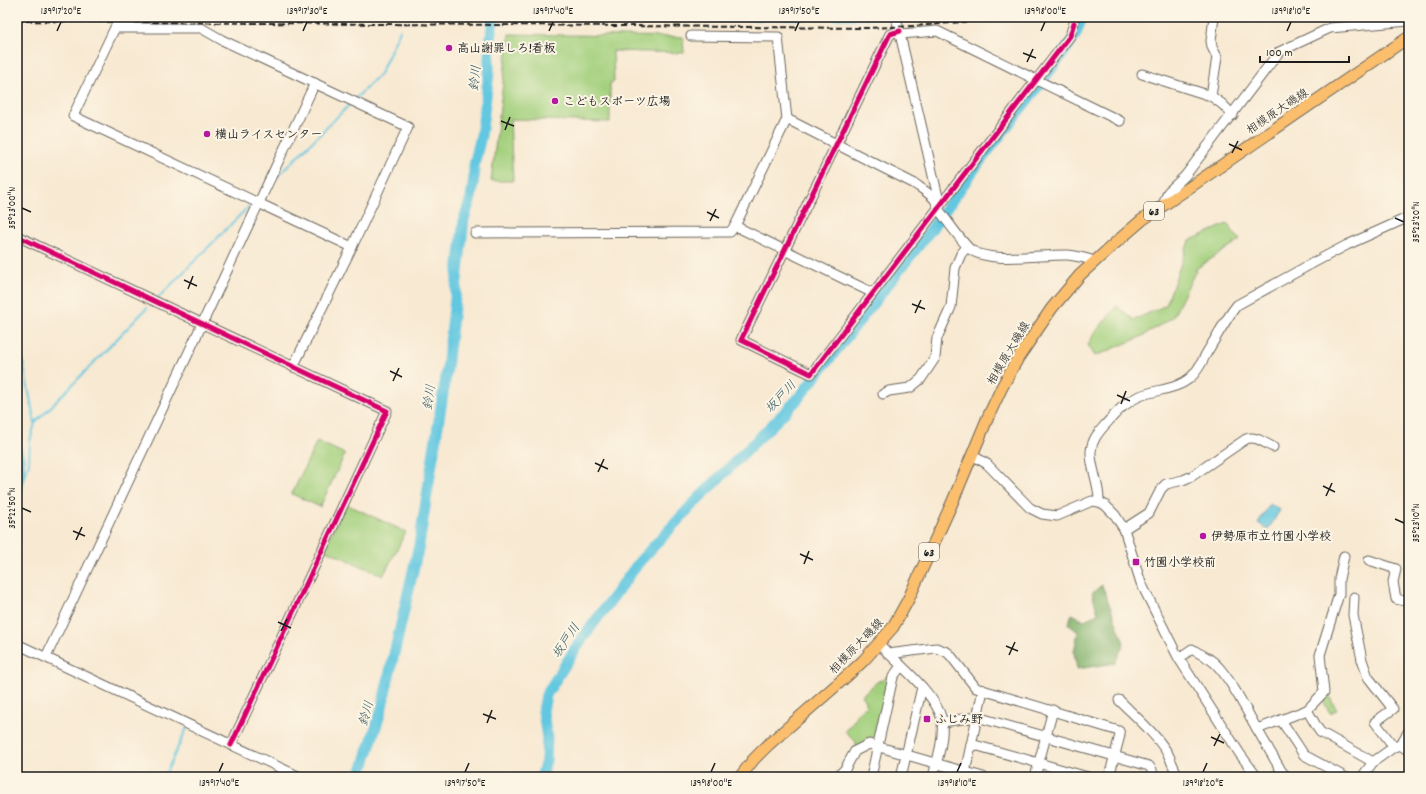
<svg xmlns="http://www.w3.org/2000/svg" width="1426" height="794" font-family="Dekko,'Klee One',sans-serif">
<rect width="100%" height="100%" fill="#fcf5e5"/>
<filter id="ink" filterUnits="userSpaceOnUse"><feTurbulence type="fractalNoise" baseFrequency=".025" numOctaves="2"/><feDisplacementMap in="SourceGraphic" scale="8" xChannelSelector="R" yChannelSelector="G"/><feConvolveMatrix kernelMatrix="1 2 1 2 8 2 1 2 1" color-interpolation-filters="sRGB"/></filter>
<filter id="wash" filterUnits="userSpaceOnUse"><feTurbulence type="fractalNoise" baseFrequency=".012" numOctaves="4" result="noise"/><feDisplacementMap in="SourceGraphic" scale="16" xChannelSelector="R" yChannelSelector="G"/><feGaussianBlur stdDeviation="0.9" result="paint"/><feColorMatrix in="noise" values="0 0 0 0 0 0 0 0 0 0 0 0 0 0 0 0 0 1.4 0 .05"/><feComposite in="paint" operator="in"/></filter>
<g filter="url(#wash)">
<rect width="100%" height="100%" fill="#f8e9d2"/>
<!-- green -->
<g fill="#a3d07d" stroke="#60764c">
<path d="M509,34L683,37L684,53L613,51L614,82L610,83V122L510,119L513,181H491Z"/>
<path d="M1227,224L1240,240L1197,268L1173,317L1141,337L1095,356L1088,345L1094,334L1117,306L1134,320L1166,305L1189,241Z"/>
<path d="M317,441L345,454L320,507L292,494Z"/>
<path d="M346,504L406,532L383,576L324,549Z"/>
<path d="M887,677L890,679L876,744L856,747V742L845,731L856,718L855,716L866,706V701L862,695L877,682Z"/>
<path d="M1328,694L1337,710L1330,713L1322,699Z"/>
</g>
<!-- forest -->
<path fill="#82b26c" stroke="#4f6744" d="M1102,585L1124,643L1115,663L1077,669L1074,652L1078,632L1068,624L1072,614L1084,620L1098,614L1092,593Z"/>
<!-- water -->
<path fill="#62c7e0" stroke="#3f727e" d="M1270,504L1280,510L1268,530L1258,523Z"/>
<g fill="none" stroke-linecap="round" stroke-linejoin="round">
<!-- stream -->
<g stroke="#62c7e0" stroke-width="2">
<path d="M899,18L934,17"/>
<path d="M721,20L894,18"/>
<path d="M356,98L380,74L400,30"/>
<path d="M274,180L350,104"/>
<path d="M157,299L252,203"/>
<path d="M17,332L35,423L30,441L29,463L21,491L17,498"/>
<path d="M35,423L147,308"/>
<path d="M164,777L187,728"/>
</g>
<!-- river -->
<g stroke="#62c7e0" stroke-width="11">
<path d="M17,451C21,463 21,475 17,488"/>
<path d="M360,777L381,711L419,545L447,369L464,219L471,198L474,177V165L481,136L489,73V57L493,17"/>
<path d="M541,777L546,761L547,739L543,711L546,695L579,643L640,561L692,505L797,400L930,231L978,164L1063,54L1076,34L1082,17"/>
</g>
</g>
</g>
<g filter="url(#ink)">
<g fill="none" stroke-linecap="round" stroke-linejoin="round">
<defs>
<g id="minor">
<path d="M120,17L73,116L352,247"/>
<path d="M896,17L938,197L936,202"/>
<path d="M115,28H201L222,40L408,127L352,247L293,367"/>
<path d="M900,31L890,34L741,340L811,374L1070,36L1074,23"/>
<path d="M901,34L937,31L1120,121"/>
<path d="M691,36L778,37L787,119"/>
<path d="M1142,74L1211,96L1222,104L1233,115"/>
<path d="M1211,96L1217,57L1212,47L1211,41L1214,17"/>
<path d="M1163,205L1168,192L1185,176L1279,52L1330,28L1409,21"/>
<path d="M735,226L873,293"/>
<path d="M475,233L730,232L735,226L787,119L915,184C922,189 931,194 936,201C937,204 938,207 939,210C945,218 964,245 971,250C992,264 1042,254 1068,255C1077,256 1086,258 1094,261"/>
<path d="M17,236L387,411L231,745"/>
<path d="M883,394L889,391L910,388L921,379L935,358L937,338L951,307L955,268L961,254L967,247"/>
<path d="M972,455L987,464L1030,508L1042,514L1057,516L1092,501L1099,502L1105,505L1115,515L1124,529L1141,583L1178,657L1240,754L1257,777"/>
<path d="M1099,502C1100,485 1090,467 1091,451C1092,440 1098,433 1105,425C1116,413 1125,402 1140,396C1157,389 1177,390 1191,377C1198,371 1202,362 1206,354C1216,338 1225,320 1237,305L1311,264L1347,245L1409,217"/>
<path d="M1124,529L1149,513L1161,489L1166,484L1183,480L1192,476L1246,439C1255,435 1264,443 1273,447"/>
<path d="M1369,560L1396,569L1393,582L1396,599L1409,602"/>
<path d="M17,644L300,777"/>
<path d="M879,644C896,662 940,697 942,722C944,740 937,760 933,777"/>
<path d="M888,654L936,648L947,652L951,656L976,688L1119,731L1120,735L1109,777"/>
<path d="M46,657L315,83"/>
<path d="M1179,658L1192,649C1198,653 1205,656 1211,660C1227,671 1247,712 1257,729"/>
<path d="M1119,700C1136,717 1156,734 1168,754C1172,762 1174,770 1179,777"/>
<path d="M1307,710L1324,692L1320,655L1339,594V579L1344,556"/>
<path d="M1281,720L1257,729L1282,772L1287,777"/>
<path d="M942,722L977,717L1149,766L1152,770L1153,777"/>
<path d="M971,744L1088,777"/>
<path d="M1400,745L1409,751"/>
<path d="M1394,747L1400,745L1409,731"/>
<path d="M837,777L845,769L855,751L869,744L983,777"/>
<path d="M871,777L893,677L901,666"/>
<path d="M901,777L922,687"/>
<path d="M964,777L983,690"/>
<path d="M1035,777L1053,710"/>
<path d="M1345,777L1304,755L1281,720L1307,710L1320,732L1373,762L1394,747L1375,722L1393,709L1368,677L1362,660L1353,615L1354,597"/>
<path d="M1362,777L1373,762"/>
</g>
<path id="major" d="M740,777L754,759L769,744L848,675L864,660L893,627L908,600L952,503L988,417L1002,387L1018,358L1052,308L1080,275L1113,245L1142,220L1409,37"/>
</defs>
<!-- minor casing -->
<use href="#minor" stroke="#69645c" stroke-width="11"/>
<!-- major casing -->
<use href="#major" stroke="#69645c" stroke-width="13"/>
<!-- minor -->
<use href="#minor" stroke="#fff" stroke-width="9"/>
<!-- major -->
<use href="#major" stroke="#fabe6d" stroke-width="11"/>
<!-- rail -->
<path stroke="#1c1c1c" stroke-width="2" stroke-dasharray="6 3" stroke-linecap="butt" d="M17,21L867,28L914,26L1022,17"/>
<defs>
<g id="cycleway">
<path d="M900,31L890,34L741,340L811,374L1070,36L1074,23"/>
<path d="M17,236L387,411L231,745"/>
</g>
</defs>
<!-- cycleway casing -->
<use href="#cycleway" stroke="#fcf5e5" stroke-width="8"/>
<!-- cycleway -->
<use href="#cycleway" stroke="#d6006c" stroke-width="5"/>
</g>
</g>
<!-- ticks -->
<path fill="none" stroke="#1c1c1c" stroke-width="1.5" d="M57,31L61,22M303,31L307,22M549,31L553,22M795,31L799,22M1041,31L1045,22M1287,31L1291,22M1023,53L1036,58M1027,62L1033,49M501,121L514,126M505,130L510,117M1229,144L1242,150M1232,153L1238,141M22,208L31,212M707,212L719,218M1395,218L1404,222M710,221L716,209M184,280L197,286M188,289L193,276M912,304L925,309M915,313L921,300M390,371L402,377M393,381L399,368M1117,395L1130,401M1121,404L1126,391M595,463L608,469M598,472L604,459M1323,486L1335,492M1326,496L1332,483M22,508L31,512M1395,519L1404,523M73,531L85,536M76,540L82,527M800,554L813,560M804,564L809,551M278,622L291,628M281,631L287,619M1006,646L1018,651M1009,655L1015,642M483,714L496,719M487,723L492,710M1211,737L1224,743M1214,746L1220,734M219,772L223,763M465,772L469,763M711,772L715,763M957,772L961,763M1203,772L1207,763"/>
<!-- markers -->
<g fill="#b5179e" stroke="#fcf5e5" stroke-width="1.5">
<circle cx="449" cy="48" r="4"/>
<circle cx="555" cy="101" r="4"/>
<circle cx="207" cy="134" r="4"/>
<circle cx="1203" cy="536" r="4"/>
<rect x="1132" y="558" width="8" height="8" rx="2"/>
<rect x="923" y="715" width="8" height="8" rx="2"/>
</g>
<g text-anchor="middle" stroke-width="4" stroke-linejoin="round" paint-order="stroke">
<!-- shield labels -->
<g fill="#fcf5e5" stroke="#5f5d58" stroke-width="1">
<rect x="1144" y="202" width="20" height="18" rx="3"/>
<rect x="919" y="543" width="20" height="18" rx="3"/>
</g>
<g font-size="11" font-weight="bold" fill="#1c1c1c">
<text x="1154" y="215">63</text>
<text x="929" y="556">63</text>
</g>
<!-- poi labels -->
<g font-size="12" font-weight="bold" fill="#1c1c1c" stroke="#fcf5e5" text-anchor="start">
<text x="457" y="52">高山謝罪しろ!看板</text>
<text x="563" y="105">こどもスポーツ広場</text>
<text x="215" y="138">横山ライスセンター</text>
<text x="1211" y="540">伊勢原市立竹園小学校</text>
<text x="1144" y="566">竹園小学校前</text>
<text x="935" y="723">ふじみ野</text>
</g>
<!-- street labels -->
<g font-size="12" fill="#1c1c1c" stroke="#fcf5e5">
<text transform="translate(1277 111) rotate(-34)" y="4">相模原大磯線</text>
<text transform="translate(1008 353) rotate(-59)" y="4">相模原大磯線</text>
<text transform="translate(856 646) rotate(-46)" y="4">相模原大磯線</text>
</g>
<!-- water labels -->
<g font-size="13" font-style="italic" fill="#345861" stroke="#fcf5e5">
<text transform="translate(474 78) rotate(-84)" y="5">鈴川</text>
<text transform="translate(780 396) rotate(-47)" y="5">坂戸川</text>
<text transform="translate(428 397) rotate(-81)" y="5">鈴川</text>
<text transform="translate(565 640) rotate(-56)" y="5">坂戸川</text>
<text transform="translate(365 713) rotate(-74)" y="5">鈴川</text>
</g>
</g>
<!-- margin -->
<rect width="1426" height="794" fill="none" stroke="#fcf5e5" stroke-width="44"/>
<!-- scale -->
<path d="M1260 56v6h89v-6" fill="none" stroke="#1c1c1c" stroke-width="2"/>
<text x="1266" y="56" font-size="12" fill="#1c1c1c" stroke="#fcf5e5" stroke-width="3" paint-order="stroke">100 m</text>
<rect x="22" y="22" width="1382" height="750" fill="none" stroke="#1c1c1c" stroke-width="1.5"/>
<g font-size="10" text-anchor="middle" fill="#1c1c1c">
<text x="61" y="14">139°17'20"E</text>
<text x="307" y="14">139°17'30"E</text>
<text x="553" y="14">139°17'40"E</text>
<text x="799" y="14">139°17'50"E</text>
<text x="1045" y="14">139°18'00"E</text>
<text x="1291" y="14">139°18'10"E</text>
<text transform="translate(11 208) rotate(-90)" y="4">35°23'00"N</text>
<text transform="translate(1415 222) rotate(-90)" y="4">35°23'20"N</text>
<text transform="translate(11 508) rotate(-90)" y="4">35°22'50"N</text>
<text transform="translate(1415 523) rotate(-90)" y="4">35°23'10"N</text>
<text x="219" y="786">139°17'40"E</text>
<text x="465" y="786">139°17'50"E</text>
<text x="711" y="786">139°18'00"E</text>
<text x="957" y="786">139°18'10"E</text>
<text x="1203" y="786">139°18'20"E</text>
</g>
</svg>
